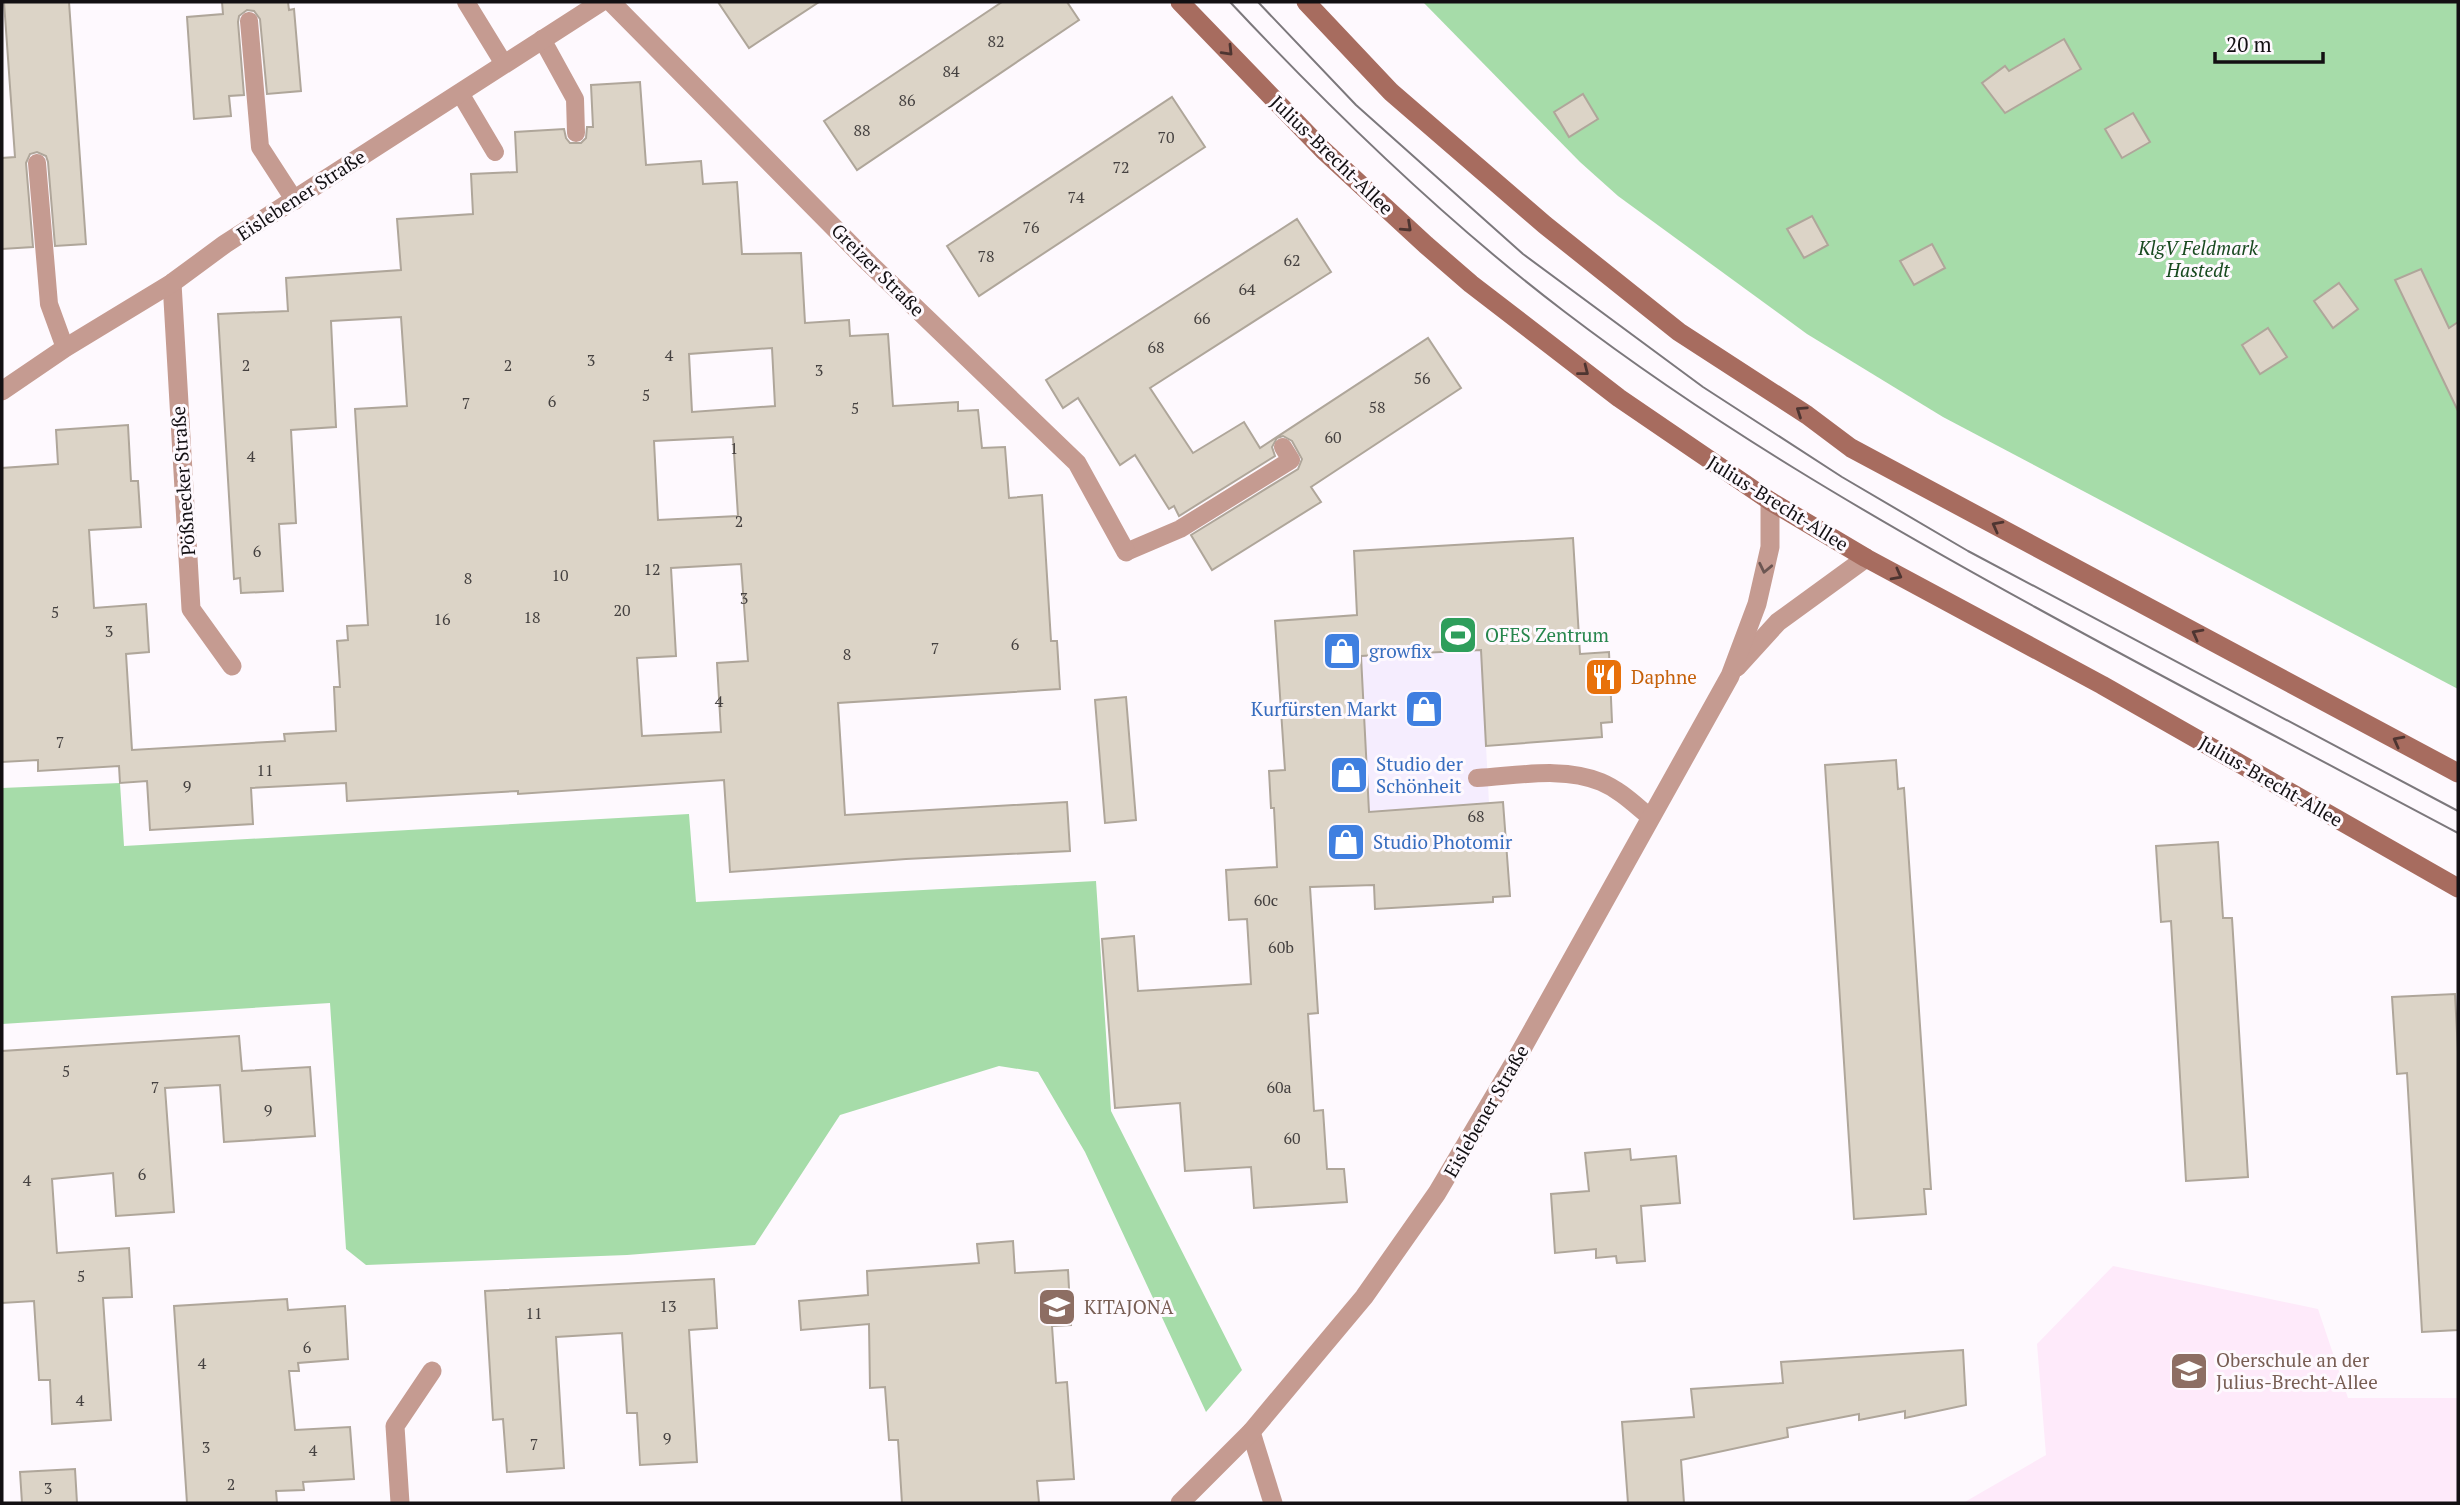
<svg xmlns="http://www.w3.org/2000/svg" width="2460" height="1505" font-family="'PT Serif',serif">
<rect width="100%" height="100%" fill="#fef9fe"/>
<!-- commercial -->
<path fill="#f5edfe" d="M1481,650L1489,803L1369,812L1361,656Z"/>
<!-- education -->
<path fill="#feeafa" d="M2113,1266L2318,1309L2348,1398H2458V1503H1963L2046,1455L2037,1344Z"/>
<!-- green -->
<g fill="#a6dca9">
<path d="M1423,2H2458V689L1943,417L1807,334L1618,196L1580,162Z"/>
<path d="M120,783L124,846L689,814L696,902L1096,881L1111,1111L1242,1370L1206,1412L1085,1152L1038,1072L999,1066L840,1115L755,1245L627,1255L366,1265L346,1249L330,1003L2,1024V788Z"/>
</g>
<!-- building -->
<g fill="#dcd4c7" stroke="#afa69a" stroke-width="2" fill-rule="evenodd">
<path d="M4,2H69L86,244L55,246L48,162L46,156L37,152L30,154L26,163L33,247L2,249V158L15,157Z"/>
<path d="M222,2H288L289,10L294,9L301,91L267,94L260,19L254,11L247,10L239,16L238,22L244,95L229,96L231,116L194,119L187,17L223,14Z"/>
<path d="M718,2H819L749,48Z"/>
<path d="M1002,2H1067L1079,20L857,170L824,121Z"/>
<path d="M2064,39L2081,69L2005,113L1982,83L2005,66L2009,71Z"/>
<path d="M640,82L646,165L701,161L703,184L737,182L742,254L801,253L805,323L849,320L850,336L888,334L893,406L958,402V411L978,410L982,448L1005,447L1009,498L1042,495L1051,641H1057L1060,689L838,703L845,815L1067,802L1070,851L906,859L730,872L724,780L518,794V791L347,801L346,783L251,788L253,824L150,830L147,781L120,783L119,766L38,771V760L2,762V468L58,464L56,430L128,425L131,481H138L141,527L89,530L94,608L146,604L149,652L126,654L132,750L285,741L284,734L336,731L334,687H340L337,641L348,640L347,626L368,625L355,409L407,406L401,317L331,321L336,427L291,430L296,523L279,524L283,591L241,593L240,578L234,579L218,314L288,311L286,278L401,270L397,219L473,214L471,174L517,172L515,132L564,129L566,138L570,143H581L586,138L587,127H593L591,85ZM772,348L775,406L692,412L689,354ZM733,437L738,516L658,520L654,441ZM741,564L748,661L717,663L721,732L642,736L637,658L676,656L671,568Z"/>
<path d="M1583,94L1598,119L1569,137L1554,112Z"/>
<path d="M1172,97L1205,147L979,296L947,246Z"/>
<path d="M2133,113L2150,142L2122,158L2105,129Z"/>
<path d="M1812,216L1828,245L1804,258L1787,229Z"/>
<path d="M1297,219L1331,272L1150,388L1193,453L1244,422L1260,448L1428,338L1461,388L1311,487L1321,502L1212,570L1191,535L1298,469L1302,459L1292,441L1283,436L1277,438L1272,447L1275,456L1179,516L1174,506L1169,509L1135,455L1120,465L1078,398L1063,408L1046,380Z"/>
<path d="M1932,244L1945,268L1914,285L1900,261Z"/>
<path d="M2421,269L2449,328L2458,322V411L2395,280Z"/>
<path d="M2339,283L2358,309L2333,328L2314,301Z"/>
<path d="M2268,328L2287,357L2260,374L2242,345Z"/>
<path d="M1573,538L1580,654L1609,652L1612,722L1601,723L1602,737L1486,746L1481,650L1361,656L1369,812L1503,802L1510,896L1493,897V902L1375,909L1374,885L1310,887L1318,1013L1308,1014L1314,1111L1323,1110L1327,1169H1344L1347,1202L1254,1208L1251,1167L1185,1171L1180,1103L1115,1108L1102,939L1134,936L1138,991L1251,984L1247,919L1229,920L1226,870L1277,867L1274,808H1271L1269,771L1285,770L1275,621L1357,615L1354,551Z"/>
<path d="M1126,697L1136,820L1105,823L1095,700Z"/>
<path d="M1896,760L1898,789L1904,788L1931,1189H1924L1926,1214L1854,1219L1825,765Z"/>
<path d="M2218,842L2223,918H2232L2248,1177L2186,1181L2171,921L2161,922L2156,846Z"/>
<path d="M2455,994L2458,1052V1330L2422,1332L2407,1073L2397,1074L2392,997Z"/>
<path d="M239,1036L242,1071L310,1067L315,1136L224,1142L220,1085L165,1088L174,1212L116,1216L113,1173L52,1179L57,1253L129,1248L132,1297L103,1298L111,1420L52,1424L50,1380H39L34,1301L2,1303V1051Z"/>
<path d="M1630,1149L1631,1160L1676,1156L1680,1203L1641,1206L1645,1261L1617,1263L1616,1256L1596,1258V1249L1555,1253L1551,1194L1589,1191L1585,1153Z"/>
<path d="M1013,1241L1015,1273L1068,1270L1071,1325L1052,1326L1056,1383L1067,1382L1074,1479L1037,1481L1039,1503H902L898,1440H889L885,1387L870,1388L869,1324L801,1330L799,1301L868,1295L867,1271L979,1263L977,1244Z"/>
<path d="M714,1279L717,1328L689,1330L697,1462L640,1465L637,1413H627L622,1333L556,1337L564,1468L507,1472L503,1419L493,1420L485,1291Z"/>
<path d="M287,1299L288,1310L345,1306L348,1359L298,1363L299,1371H289L295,1430L350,1427L354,1479L303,1482L304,1490L276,1491L277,1503H187L174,1306Z"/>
<path d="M1963,1350L1966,1405L1905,1418V1411L1859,1420V1414L1787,1428L1788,1437L1681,1460L1684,1503H1628L1622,1422L1694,1417L1691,1389L1783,1383L1781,1362Z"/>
<path d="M75,1469L77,1503H22L20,1472Z"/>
</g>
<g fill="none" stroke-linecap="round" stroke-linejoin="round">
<!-- service -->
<g stroke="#c59b91" stroke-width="18">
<path d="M466,2L504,64"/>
<path d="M249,21L260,147L295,201"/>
<path d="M542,39L575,99L576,133"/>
<path d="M460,93L495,152"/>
<path d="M37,163L49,304L65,348"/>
<path d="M1126,552L1180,529L1291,460L1283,447"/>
<path d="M1477,778C1516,776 1563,766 1601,782C1620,790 1634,804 1650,817"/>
</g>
<!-- minor -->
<g stroke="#c59b91" stroke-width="19">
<path d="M611,2L869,263L1077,463L1126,552"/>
<path d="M172,283L191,609L232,666"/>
<path d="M2,391L65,348L172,283L225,244L601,2"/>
<path d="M1737,667L1778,622L1866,558"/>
<path d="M1251,1432L1273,1503"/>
<path d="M400,1503L395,1426L432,1371"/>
<path d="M1180,1503L1251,1432L1364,1297L1437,1193L1518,1056L1730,676L1757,604L1770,547V501"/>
</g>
<!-- secondary -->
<g stroke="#a76c5f" stroke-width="19">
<path d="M1180,2L1323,150L1426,245L1471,284L1619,398L1770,501L1866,558L2102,685L2458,888"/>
<path d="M1306,2L1391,92L1545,225L1679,332L1807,415L1851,448L2458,773"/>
</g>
<!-- tram -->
<g stroke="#7c787c" stroke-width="2">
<path d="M1230,2C1334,113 1444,220 1565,312C1713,425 1873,518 2035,607C2175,684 2317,758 2458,833"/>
<path d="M1258,2L1356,105L1523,254L1703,387L1842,477L1968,551L2458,811"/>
</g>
</g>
<!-- one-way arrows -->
<defs><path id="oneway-chevron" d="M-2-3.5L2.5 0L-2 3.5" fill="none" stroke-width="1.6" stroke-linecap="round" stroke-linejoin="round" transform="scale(1.75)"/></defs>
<g stroke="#4e3531">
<use href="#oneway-chevron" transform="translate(1228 51) rotate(46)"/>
<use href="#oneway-chevron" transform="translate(1407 227) rotate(43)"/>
<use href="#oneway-chevron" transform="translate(1584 371) rotate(38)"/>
<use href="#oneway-chevron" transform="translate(1801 411) rotate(-146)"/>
<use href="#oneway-chevron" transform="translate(1997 526) rotate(-152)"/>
<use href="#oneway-chevron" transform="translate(1897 575) rotate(28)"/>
<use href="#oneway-chevron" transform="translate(2197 634) rotate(-152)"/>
<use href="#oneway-chevron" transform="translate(2398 741) rotate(-152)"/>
</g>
<use stroke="#6c5652" href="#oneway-chevron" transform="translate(1765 568) rotate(102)"/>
<!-- icons -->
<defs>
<symbol id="stadium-square" viewBox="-11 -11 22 22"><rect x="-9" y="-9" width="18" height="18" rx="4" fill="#2e9e5b" stroke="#fef9fe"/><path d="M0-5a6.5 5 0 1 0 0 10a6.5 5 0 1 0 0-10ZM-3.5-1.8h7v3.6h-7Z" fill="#fff"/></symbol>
<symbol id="shop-square" viewBox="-11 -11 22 22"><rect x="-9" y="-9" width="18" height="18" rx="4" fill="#3f7fe0" stroke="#fef9fe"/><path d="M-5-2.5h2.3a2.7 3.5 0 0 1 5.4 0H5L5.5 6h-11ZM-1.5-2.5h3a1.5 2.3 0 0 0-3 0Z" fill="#fff"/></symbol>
<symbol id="restaurant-square" viewBox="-11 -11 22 22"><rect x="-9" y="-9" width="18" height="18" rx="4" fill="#e8710a" stroke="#fef9fe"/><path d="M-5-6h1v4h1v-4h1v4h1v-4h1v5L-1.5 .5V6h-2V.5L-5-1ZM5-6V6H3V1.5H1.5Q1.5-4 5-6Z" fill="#fff"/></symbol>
<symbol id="school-square" viewBox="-11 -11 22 22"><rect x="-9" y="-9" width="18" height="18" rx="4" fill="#8d6e63" stroke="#fef9fe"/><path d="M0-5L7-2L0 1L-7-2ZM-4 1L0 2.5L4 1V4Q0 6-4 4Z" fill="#fff"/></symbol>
</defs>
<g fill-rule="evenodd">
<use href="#stadium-square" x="1436" y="613" width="44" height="44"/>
<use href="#shop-square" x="1320" y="629" width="44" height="44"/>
<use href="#restaurant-square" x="1582" y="655" width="44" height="44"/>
<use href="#shop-square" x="1402" y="687" width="44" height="44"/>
<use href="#shop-square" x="1327" y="753" width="44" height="44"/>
<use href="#shop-square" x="1324" y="820" width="44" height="44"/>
<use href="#school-square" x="1035" y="1285" width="44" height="44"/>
<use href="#school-square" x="2167" y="1349" width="44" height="44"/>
</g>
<g text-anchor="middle" stroke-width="6" stroke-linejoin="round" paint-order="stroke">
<!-- number labels -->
<g font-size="16" fill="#454140">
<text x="996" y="47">82</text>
<text x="951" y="77">84</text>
<text x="907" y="106">86</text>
<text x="862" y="136">88</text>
<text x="1166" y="143">70</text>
<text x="1121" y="173">72</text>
<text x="1076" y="203">74</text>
<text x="1031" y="233">76</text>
<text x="986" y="262">78</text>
<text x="1292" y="266">62</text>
<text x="1247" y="295">64</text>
<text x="1202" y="324">66</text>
<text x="1156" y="353">68</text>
<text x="669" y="361">4</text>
<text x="591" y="366">3</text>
<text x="246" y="371">2</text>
<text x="508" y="371">2</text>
<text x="819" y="376">3</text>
<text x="1422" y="384">56</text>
<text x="646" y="401">5</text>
<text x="552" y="407">6</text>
<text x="466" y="409">7</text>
<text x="1377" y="413">58</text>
<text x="855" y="414">5</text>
<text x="1333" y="443">60</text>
<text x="734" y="454">1</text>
<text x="251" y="462">4</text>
<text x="739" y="527">2</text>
<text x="257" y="557">6</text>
<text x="652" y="575">12</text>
<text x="560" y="581">10</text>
<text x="468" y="584">8</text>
<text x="744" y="604">3</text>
<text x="622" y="616">20</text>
<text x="55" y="618">5</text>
<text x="532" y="623">18</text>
<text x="442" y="625">16</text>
<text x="109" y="637">3</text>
<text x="1015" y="650">6</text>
<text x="935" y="654">7</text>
<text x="847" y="660">8</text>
<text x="719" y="707">4</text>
<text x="60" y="748">7</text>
<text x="265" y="776">11</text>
<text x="187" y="792">9</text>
<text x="1476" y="822">68</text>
<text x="1266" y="906">60c</text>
<text x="1281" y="953">60b</text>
<text x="66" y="1077">5</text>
<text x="155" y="1093">7</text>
<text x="1279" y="1093">60a</text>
<text x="268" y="1116">9</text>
<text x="1292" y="1144">60</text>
<text x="142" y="1180">6</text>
<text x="27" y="1186">4</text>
<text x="81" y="1282">5</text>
<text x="668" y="1312">13</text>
<text x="534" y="1319">11</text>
<text x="307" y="1353">6</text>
<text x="202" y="1369">4</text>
<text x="80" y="1406">4</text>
<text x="667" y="1444">9</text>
<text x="534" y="1450">7</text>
<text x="206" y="1453">3</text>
<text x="313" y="1456">4</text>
<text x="231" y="1490">2</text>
<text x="48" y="1494">3</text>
</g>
<!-- street labels -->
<g font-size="19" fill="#131013" stroke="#fef9fe">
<text transform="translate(1332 155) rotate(44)" y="7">Julius-Brecht-Allee</text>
<text transform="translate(301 195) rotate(-33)" y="7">Eislebener Straße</text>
<text transform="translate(878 270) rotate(45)" y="7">Greizer Straße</text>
<text transform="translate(183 481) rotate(-94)" y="7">Pößnecker Straße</text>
<text transform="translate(1778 503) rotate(32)" y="7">Julius-Brecht-Allee</text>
<text transform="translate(2271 781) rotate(30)" y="7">Julius-Brecht-Allee</text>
<text transform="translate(1486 1111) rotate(-60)" y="7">Eislebener Straße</text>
</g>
<!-- park labels -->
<g font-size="19" font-style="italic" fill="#194a20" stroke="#fef9fe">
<text x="2198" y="255">KlgV Feldmark<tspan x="2198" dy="22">Hastedt</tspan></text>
</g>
<!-- leisure labels -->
<g font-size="19" fill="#27864d" stroke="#fef9fe" text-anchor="start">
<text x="1485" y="642">OFES Zentrum</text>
</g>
<!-- shop labels -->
<g font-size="19" fill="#366cbe" stroke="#fef9fe" text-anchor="start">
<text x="1369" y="658">growfix</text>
<text x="1397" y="716" text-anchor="end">Kurfürsten Markt</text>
<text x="1376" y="771">Studio der<tspan x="1376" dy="22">Schönheit</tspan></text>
<text x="1373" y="849">Studio Photomir</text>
</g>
<!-- food labels -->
<g font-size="19" fill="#c56008" stroke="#fef9fe" text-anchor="start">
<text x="1631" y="684">Daphne</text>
</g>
<!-- education labels -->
<g font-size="19" fill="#785e54" stroke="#fef9fe" text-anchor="start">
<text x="1084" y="1314">KITAJONA</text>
<text x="2216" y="1367">Oberschule an der<tspan x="2216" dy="22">Julius-Brecht-Allee</tspan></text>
</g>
</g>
<!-- border -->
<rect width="2460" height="1505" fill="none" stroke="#131013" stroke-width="7"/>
<!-- scale -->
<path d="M2215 52v10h108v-10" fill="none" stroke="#131013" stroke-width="3.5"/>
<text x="2226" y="52" font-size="21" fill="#131013" stroke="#fef9fe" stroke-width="5" paint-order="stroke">20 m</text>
</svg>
